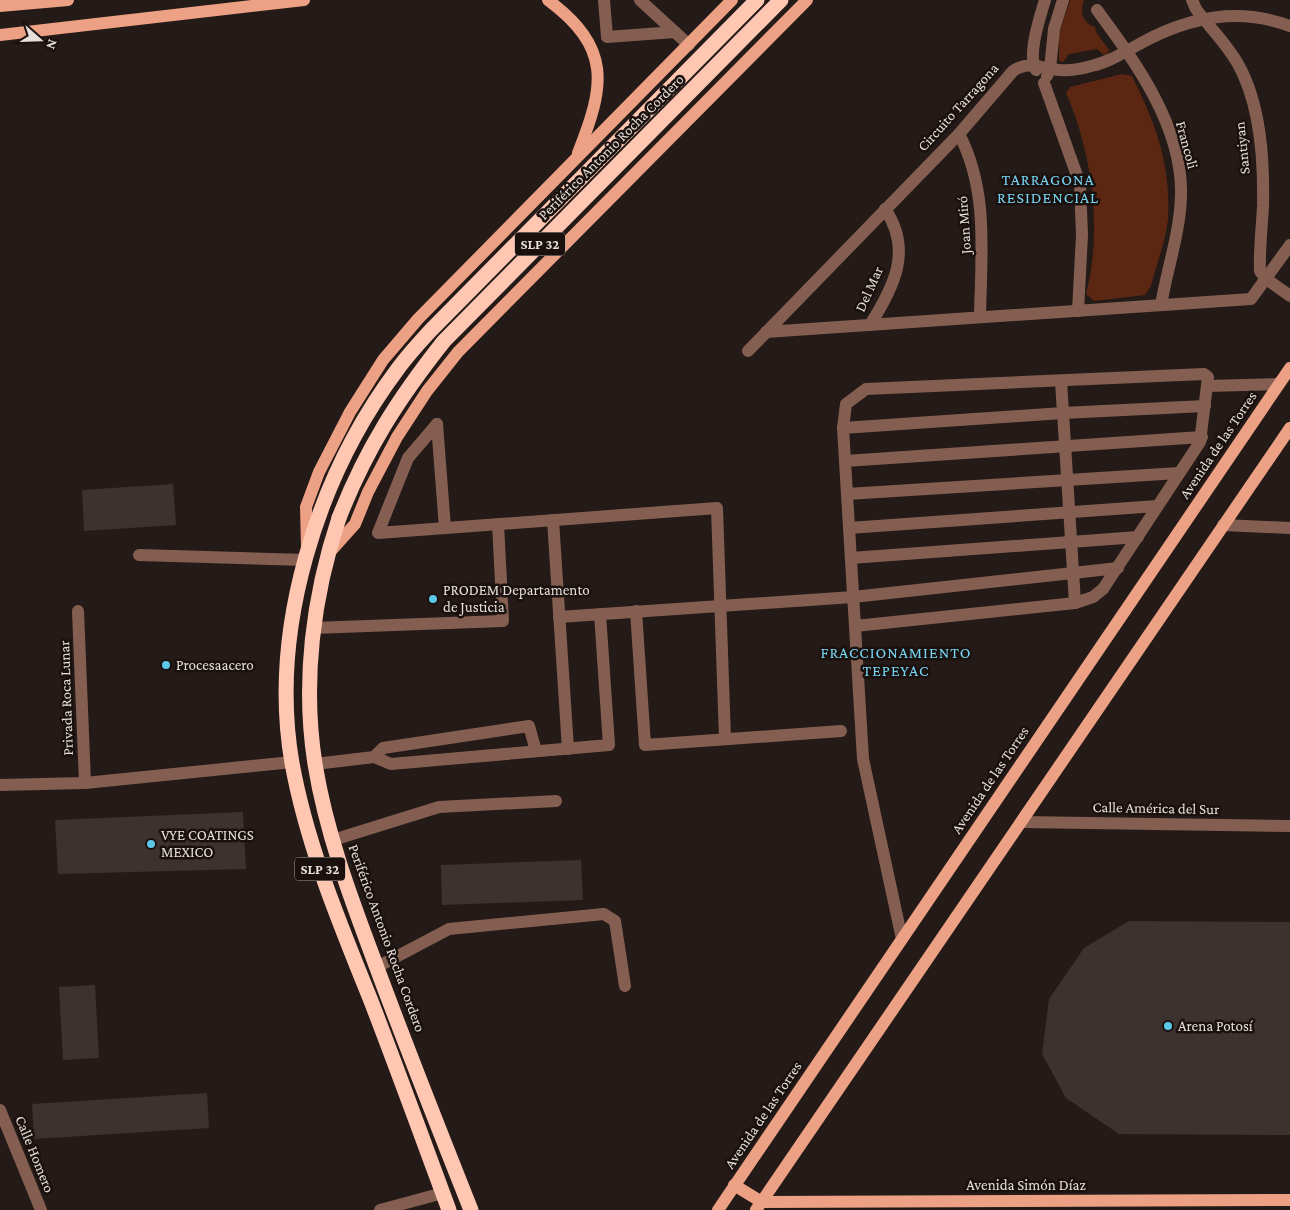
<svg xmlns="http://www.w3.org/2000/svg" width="1290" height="1210" font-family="'Crimson Pro',serif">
<rect width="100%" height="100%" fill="#241a17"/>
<!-- green -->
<g fill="#5b2712">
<path d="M1070,0H1084C1080,12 1082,22 1095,27L1096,32L1109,50L1107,54L1104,55L1097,49L1069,54L1063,62L1059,61V34Z"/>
<path d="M1122,74L1132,76C1156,124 1171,165 1168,219C1166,241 1156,265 1151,286L1145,295L1094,301L1086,294C1103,230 1092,152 1066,93L1070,87Z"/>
</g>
<!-- building -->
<g fill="#3d322e">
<path d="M173,484L176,525L84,531L82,490Z"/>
<path d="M243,812L246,869L58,874L55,820Z"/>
<path d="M581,860L583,900L442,905L441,865Z"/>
<path d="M1129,921L1290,922V1135L1119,1134L1066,1098L1042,1054L1049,999L1084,948Z"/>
<path d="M95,985L99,1058L63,1060L59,987Z"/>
<path d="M207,1093L209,1128L34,1139L32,1104Z"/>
</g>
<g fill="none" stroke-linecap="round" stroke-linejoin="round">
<!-- minor -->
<g stroke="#845f51" stroke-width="12">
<path d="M604,0L607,37L675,32"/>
<path d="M640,0L689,45"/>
<path d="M1192,0L1196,9C1210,28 1227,44 1238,64C1261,105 1264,160 1263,206C1262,228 1259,250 1260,271L1265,278L1290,296"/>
<path d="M1097,10C1136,63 1183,127 1181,196C1180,233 1167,269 1161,305"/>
<path d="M1036,70C1027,55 1040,17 1045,0"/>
<path d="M1047,76L1050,69L1054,29L1063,0"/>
<path d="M1044,83L1080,184L1082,235L1078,311"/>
<path d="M959,134C989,191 981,255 980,317"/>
<path d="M870,325C894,287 913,250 885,209"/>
<path d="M766,332L1251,299L1290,245"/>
<path d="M748,351L959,134L1013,71C1030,60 1042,69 1060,70C1071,71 1081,69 1091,66C1110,62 1126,51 1143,42C1190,17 1238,7 1290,26"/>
<path d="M1061,381L1075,603"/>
<path d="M1207,386L1279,384"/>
<path d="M437,424L408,458L378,533L717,508L725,739"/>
<path d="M437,424L445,528"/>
<path d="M843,428L1063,413L1205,406"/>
<path d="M845,461L1202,437"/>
<path d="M847,494L1179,473"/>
<path d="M553,520L568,749"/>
<path d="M1223,525L1290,528"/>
<path d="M849,528L1157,506"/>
<path d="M139,555L305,560"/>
<path d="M851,558L1138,537"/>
<path d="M78,611L85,783"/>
<path d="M636,611L645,745L841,731"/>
<path d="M559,617L853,597L1118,568"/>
<path d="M855,626L1075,603L1093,597L1103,589L1200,442L1208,377L1204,374L866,389L846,404L843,428L863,759L902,939"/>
<path d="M313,628L503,621L498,524"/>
<path d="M374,757L383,748L529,726L536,751"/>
<path d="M315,764L374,757L391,764L609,745L600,614"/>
<path d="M0,785L85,783L292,762"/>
<path d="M1021,822L1290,826"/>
<path d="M333,840L439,807L556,801"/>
<path d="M377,967L449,929L604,914L615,921L625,986"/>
<path d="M0,1110L41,1210"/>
<path d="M380,1210L443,1193"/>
</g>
<!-- major -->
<g stroke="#eda184" stroke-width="12">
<path d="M548,0C612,48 605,85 578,153"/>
<path d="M0,6L68,0"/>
<path d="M0,35L304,0"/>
<path d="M307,546L306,507L319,472L350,412L383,360L418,319L732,0"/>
<path d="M329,553L355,524L368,492L397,437L427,391L458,352L807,0"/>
<path d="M734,1185L762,1202L1290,1200"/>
<path d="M718,1210L1290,368"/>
<path d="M756,1210L1290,428"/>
</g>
<!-- highway -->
<g stroke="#ffc7b2" stroke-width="15">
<path d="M339,518C313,596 302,682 315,764C326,832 350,896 374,960C405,1044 438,1127 471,1210"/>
<path d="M449,1210C423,1140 398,1071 371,1001C340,924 307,846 292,763C269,630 317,477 397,370C407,356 419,343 431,330L757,0"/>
</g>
<!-- highway-bridge -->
<path stroke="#ffc7b2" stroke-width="15" d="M339,518C366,449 398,399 444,341L781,0"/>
</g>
<!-- markers -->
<g fill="#5dc7e8" stroke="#1a110e" stroke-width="2">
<circle cx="433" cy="599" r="5"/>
<circle cx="166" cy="665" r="5"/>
<circle cx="151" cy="844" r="5"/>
<circle cx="1168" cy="1026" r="5"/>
</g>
<g text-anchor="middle" stroke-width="5" stroke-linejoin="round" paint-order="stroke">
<!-- shield labels -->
<g fill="#1a110e" stroke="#a8a09e" stroke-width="1">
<rect x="515" y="232.5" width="50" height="23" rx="4"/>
<rect x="295" y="857.5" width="50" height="23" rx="4"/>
</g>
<g font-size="14" font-weight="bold" fill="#e5dedb">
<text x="540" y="249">SLP 32</text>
<text x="320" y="874">SLP 32</text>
</g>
<!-- street labels -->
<g font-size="15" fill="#e5dedb" stroke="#1a110e">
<text transform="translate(958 107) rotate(-48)" y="5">Circuito Tarragona</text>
<text transform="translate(1187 145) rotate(75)" y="5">Francoli</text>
<text transform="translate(611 147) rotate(-45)" y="5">Periférico Antonio Rocha Cordero</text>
<text transform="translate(1242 148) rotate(-96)" y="5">Santiyan</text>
<text transform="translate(964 225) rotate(-94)" y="5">Joan Miró</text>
<text transform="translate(869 289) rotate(-66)" y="5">Del Mar</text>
<text transform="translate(1218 445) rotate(-56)" y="5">Avenida de las Torres</text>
<text transform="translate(66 698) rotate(-92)" y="5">Privada Roca Lunar</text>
<text transform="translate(990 780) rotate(-56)" y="5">Avenida de las Torres</text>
<text transform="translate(1156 808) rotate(1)" y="5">Calle América del Sur</text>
<text transform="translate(387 938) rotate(70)" y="5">Periférico Antonio Rocha Cordero</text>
<text transform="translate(763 1115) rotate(-56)" y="5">Avenida de las Torres</text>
<text transform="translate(35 1154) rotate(68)" y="5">Calle Homero</text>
<text x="1026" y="1190">Avenida Simón Díaz</text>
</g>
<!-- poi labels -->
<g font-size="15" fill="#e5dedb" stroke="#1a110e" text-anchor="start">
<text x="443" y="595">PRODEM Departamento<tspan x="443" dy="17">de Justicia</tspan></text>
<text x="176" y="670">Procesaacero</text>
<text x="161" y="840">VYE COATINGS<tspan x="161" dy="17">MEXICO</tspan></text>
<text x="1178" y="1031">Arena Potosí</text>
</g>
<!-- neighbourhood labels -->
<g font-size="16" letter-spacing="1" fill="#76d5f4" stroke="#1a110e">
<text x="1048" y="185">TARRAGONA<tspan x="1048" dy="18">RESIDENCIAL</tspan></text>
<text x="896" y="658">FRACCIONAMIENTO<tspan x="896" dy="18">TEPEYAC</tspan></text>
</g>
</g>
<!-- north arrow -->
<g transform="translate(40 40) rotate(110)" stroke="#1a110e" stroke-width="4" paint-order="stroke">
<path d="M0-4L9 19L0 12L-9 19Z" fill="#e5dedb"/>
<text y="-8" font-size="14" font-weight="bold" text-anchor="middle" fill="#e5dedb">N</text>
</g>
</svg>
